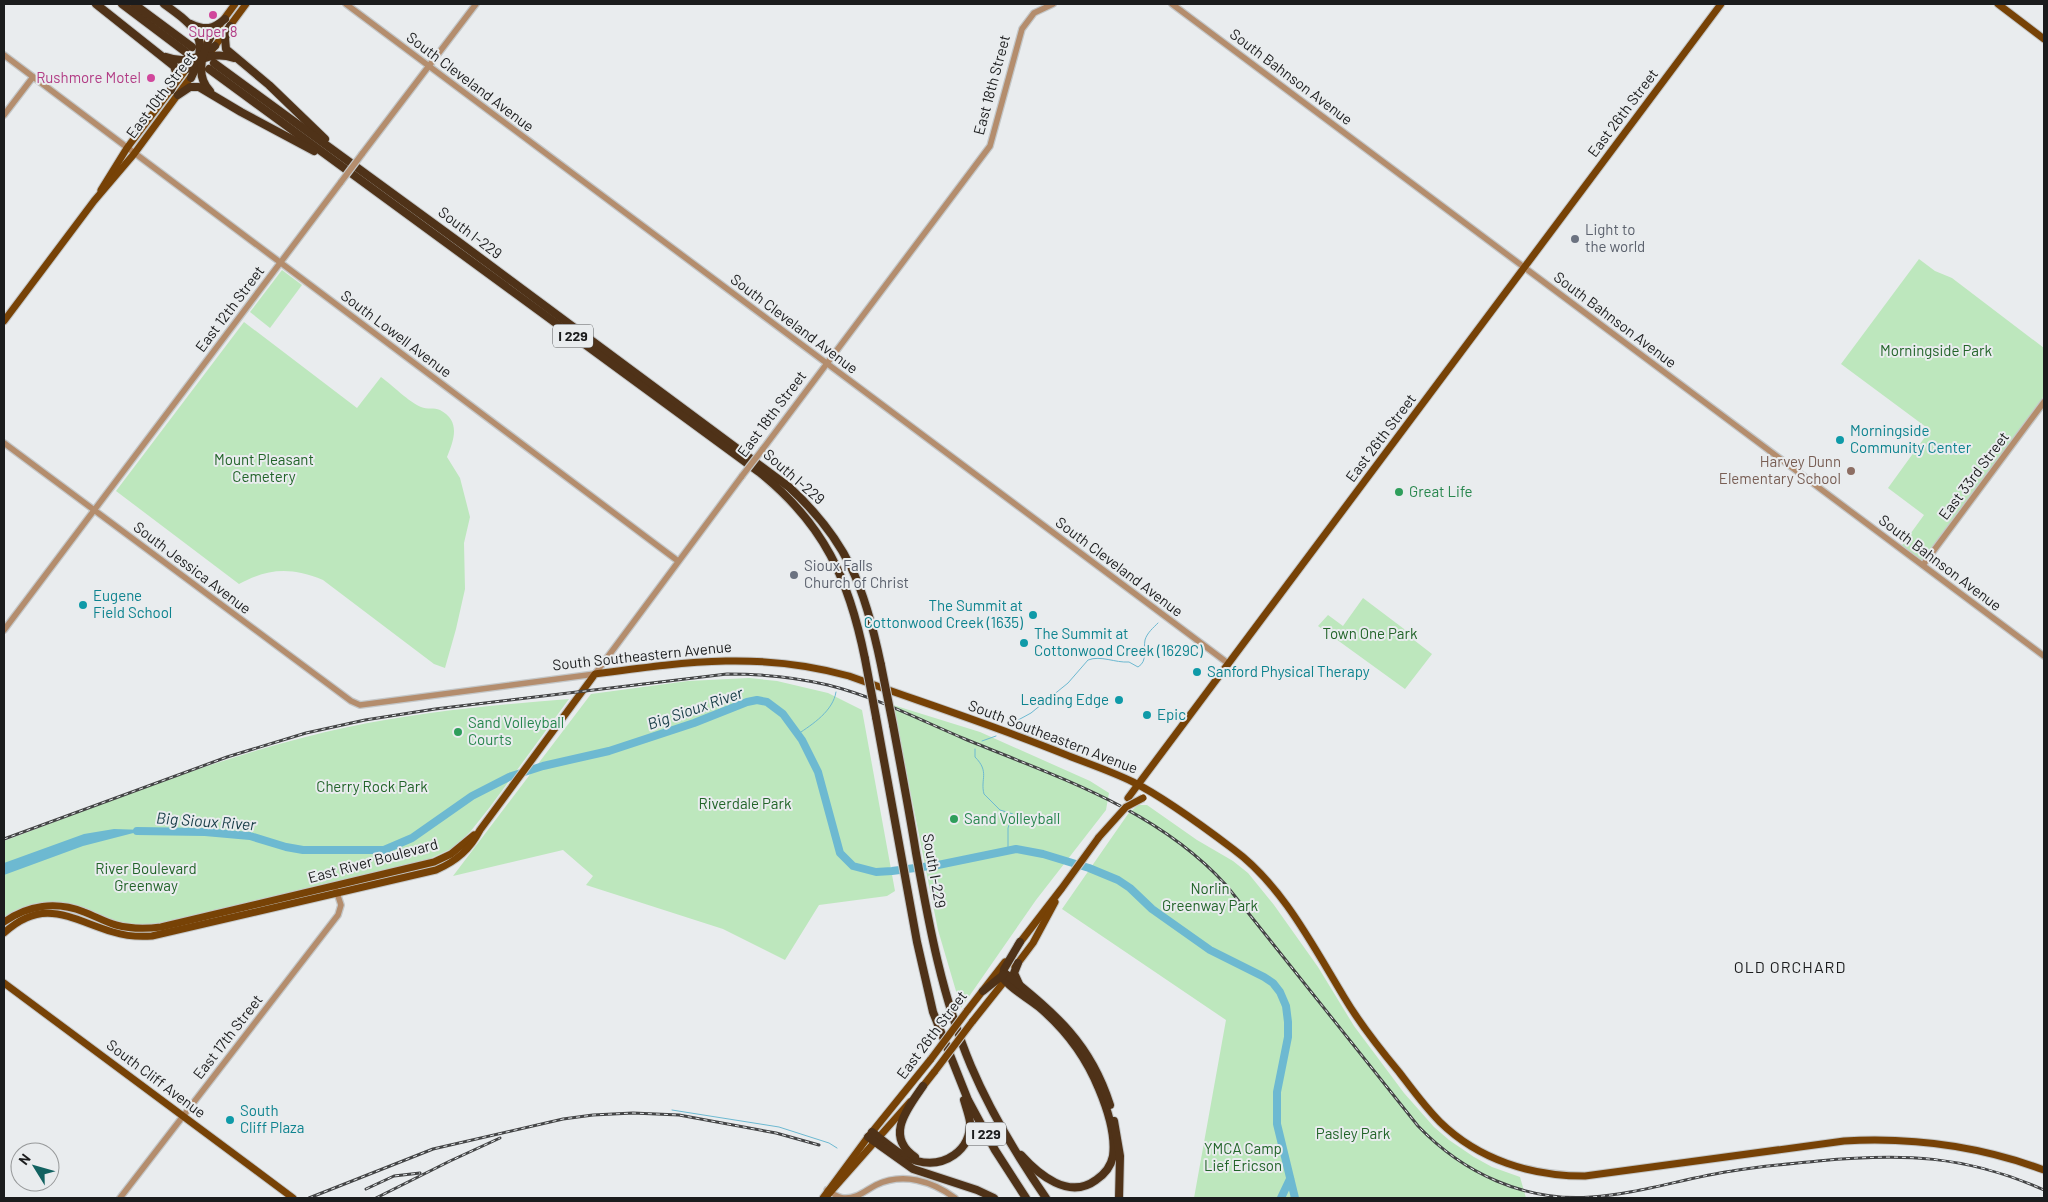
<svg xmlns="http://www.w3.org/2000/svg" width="2048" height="1202" font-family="Barlow,sans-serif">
<rect width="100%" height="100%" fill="#e9ecee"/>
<!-- green -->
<g fill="#bde7bd">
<path d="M1919,259L1935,271L1952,278L2044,348V396L1923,565L1900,548L1924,515L1888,488L1930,430L1841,364Z"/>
<path d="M282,270L302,285L270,328L250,312Z"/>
<path d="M244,322L357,408L381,377C391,384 410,403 421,407C427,410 434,407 440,410C461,421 454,440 447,457L460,478L470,517L464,543L465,589L456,629L445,668L434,664L323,580C291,567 269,568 239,584L116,491Z"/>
<path d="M1363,598L1412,635L1410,637L1432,654L1405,689L1318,626L1328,615L1343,626Z"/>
<path d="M749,678L777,681L828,693L862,710L895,891L887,896L819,905L785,960L723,929L586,885L593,876L563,850L453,876L591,694L688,681Z"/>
<path d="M569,699L490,807L470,832L453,848L429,859L152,925C140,924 129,925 117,921C106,918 96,912 85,908C56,898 30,900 4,917V841C116,799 230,752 348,727C420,712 495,705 569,699Z"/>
<path d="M893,705L980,732L1090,781L1109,793L1106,810L1036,900L961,1008L938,930Z"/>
<path d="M1138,805H1147L1197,840L1233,861L1248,873L1274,905L1318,967L1354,1026L1404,1093L1434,1127L1449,1140L1474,1157L1492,1167L1520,1177L1526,1198H1194L1226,1020L1062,909L1128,814Z"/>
</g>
<!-- water -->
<path fill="#6db9d1" d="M114,829L145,830L83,846L4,875V863L84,834Z"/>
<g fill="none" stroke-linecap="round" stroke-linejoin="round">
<!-- stream -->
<g stroke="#6db9d1" stroke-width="1">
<path d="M1009,725L1031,713L1068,683L1088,660C1101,655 1115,663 1129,662L1138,667C1148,661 1143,650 1145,640C1147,633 1153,628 1158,623"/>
<path d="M798,734C813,724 833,711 836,692"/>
<path d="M982,741L996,736"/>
<path d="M975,749V757C990,772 980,779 984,794L1000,810L1013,814L1008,828V850"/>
<path d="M672,1110L779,1127L829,1143L837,1148"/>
</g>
<!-- river -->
<g stroke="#6db9d1" stroke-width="8">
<path d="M137,831L205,832L250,836L286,847L303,850H384L412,838L472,796L509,777L543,766L609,751L694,723L747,702L757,700L767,702L783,714L802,740L818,772L840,853L853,866L876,872L892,871L938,865L1016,849L1043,854L1089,868L1118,880L1130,888L1152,909L1210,950L1264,977L1273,983L1280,992L1286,1006L1288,1022V1037L1277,1092V1124L1295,1198"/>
<path d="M1281,1198L1290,1179"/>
</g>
<defs>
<g id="minor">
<path d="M346,4L1229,664"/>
<path d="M1172,4L2044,656"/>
<path d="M4,55L678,561"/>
<path d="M4,115L33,77"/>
<path d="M362,154L476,4"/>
<path d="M4,443L351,701L360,705L595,674L742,476"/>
<path d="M762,450L990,146L1022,29L1034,13L1053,4"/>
<path d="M1923,565L2044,402"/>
<path d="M4,630L341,182"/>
<path d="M827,1190C833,1193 838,1198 844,1198C857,1199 866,1190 876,1185C903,1172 932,1181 955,1198"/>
<path d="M120,1198L338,915L341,905L336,890"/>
</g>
<g id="major">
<path d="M1998,4L2044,39"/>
<path d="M207,42L235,4"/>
<path d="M212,50L246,4"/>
<path d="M101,190L127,148L190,64"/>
<path d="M4,321L94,201L134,154L193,74"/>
<path d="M1128,798L1721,4"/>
<path d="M4,922C28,905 56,901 84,912C95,916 105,922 116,925C131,929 146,929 161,927L434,862L451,854L474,835"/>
<path d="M4,933C44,896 72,920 113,932C126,936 139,937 152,936L436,870C457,861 470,849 480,830L595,674C685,662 760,651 849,676C921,702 993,725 1064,754C1086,763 1111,771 1133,782C1165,798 1204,827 1233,849C1282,885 1313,946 1344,997C1360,1024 1379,1048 1399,1072C1412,1089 1425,1107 1440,1122C1479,1160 1531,1176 1585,1176L1844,1141C1913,1137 1979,1146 2044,1170"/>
<path d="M1018,945L1062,888L1099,837"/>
<path d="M1015,967L1033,943L1055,902"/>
<path d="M4,983L293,1198"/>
<path d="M967,1011L1005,962"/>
<path d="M972,1022L1007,978"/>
<path d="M920,1090L935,1071"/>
<path d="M826,1197L910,1102"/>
<path d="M823,1198L868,1137L931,1059"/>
</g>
<g id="highway">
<path d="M96,4L174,66L177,75L171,90"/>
<path d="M122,4L187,53"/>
<path d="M134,4L192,47"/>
<path d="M164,4C196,27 211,38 191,78"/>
<path d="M191,24C206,31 213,29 225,19"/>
<path d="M230,26L225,38L226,49L269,85L325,139"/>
<path d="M166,57C185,64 200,58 215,46"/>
<path d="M214,63L459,242L789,487C848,541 865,588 881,665"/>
<path d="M187,69C199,57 217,52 234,58"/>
<path d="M209,69L759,472C824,524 849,579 865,659"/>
<path d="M210,91C195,76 202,54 210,38"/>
<path d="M178,95L190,87H199L241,112L314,151"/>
<path d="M876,717L917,942L933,1012L968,1100L995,1150L1026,1198"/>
<path d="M893,725C901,768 909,810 916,853C929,925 942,997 971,1066C991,1113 1017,1156 1046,1198"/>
<path d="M1020,942L1004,969L1003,978C1012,990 1027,997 1039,1007C1065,1029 1086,1057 1099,1089C1107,1108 1116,1134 1113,1156C1111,1166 1105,1174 1096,1180C1069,1200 1039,1175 1021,1155"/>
<path d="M1018,963L1014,973L1019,984"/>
<path d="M1003,975L1006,974C1055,1014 1090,1042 1110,1105"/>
<path d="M983,991L1003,975"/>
<path d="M1114,1121L1120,1156L1119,1198"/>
<path d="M872,1132C886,1143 900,1156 917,1161C944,1168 971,1151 970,1122C969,1115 966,1107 964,1100"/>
<path d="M868,1137L913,1169L977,1190L994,1198"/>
<path d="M915,1157C884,1136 908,1108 923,1086"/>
</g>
</defs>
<!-- minor casing -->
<use href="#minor" stroke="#c4c7c8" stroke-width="8"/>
<!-- major casing -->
<use href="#major" stroke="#c4c7c8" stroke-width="9"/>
<!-- highway casing -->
<use href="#highway" stroke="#c4c7c8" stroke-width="10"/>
<!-- minor -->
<use href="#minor" stroke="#b48d6d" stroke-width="5.5"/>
<!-- major -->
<use href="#major" stroke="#774206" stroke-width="7"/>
<!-- highway -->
<use href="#highway" stroke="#4f3218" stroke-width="8"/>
<defs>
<g id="rail">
<path d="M4,839L227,757L306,733L365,720L435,709L727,674C761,674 795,677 828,685C876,697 920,720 965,739C1057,777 1157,809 1226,885L1418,1126C1463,1173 1525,1202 1591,1197C1638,1194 1685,1178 1732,1171C1761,1166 1790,1164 1818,1161C1902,1153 1966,1155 2044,1190"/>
<path d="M366,1189L394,1176L420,1173"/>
<path d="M309,1198L433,1149L563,1119L593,1115L633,1113L679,1115L776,1133L819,1145"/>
<path d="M376,1198L450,1161L500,1138"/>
</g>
</defs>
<!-- rail casing -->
<use href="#rail" stroke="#444546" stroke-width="3"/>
<!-- rail -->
<use href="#rail" stroke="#e9ecee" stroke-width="1" stroke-dasharray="4" stroke-linecap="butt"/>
<defs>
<g id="minor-bridge">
<path d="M341,182L362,154"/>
<path d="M742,476L762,450"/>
</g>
<g id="major-bridge">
<path d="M1099,837L1126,807L1143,798"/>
<path d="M931,1059L967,1011"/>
<path d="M935,1071L972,1022"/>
</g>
<g id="highway-bridge">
<path d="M865,659L876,717"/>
<path d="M881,665L893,725"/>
</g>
</defs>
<!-- minor-bridge casing -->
<use href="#minor-bridge" stroke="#c4c7c8" stroke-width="8" stroke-linecap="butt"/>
<!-- major-bridge casing -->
<use href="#major-bridge" stroke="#c4c7c8" stroke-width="9" stroke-linecap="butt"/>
<!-- highway-bridge casing -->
<use href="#highway-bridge" stroke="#c4c7c8" stroke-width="10" stroke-linecap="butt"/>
<!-- minor-bridge -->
<use href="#minor-bridge" stroke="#b48d6d" stroke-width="5.5"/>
<!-- major-bridge -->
<use href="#major-bridge" stroke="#774206" stroke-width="7"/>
<!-- highway-bridge -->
<use href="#highway-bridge" stroke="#4f3218" stroke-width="8"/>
</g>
<!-- markers -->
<g fill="#d1479c" stroke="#e9ecee" stroke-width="2">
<circle cx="213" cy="15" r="5"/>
<circle cx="151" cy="78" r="5"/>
</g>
<g fill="#6b7280" stroke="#e9ecee" stroke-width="2">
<circle cx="1575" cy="239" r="5"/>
<circle cx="794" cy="575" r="5"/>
</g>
<g fill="#0f9aa8" stroke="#e9ecee" stroke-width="2">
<circle cx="1840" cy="440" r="5"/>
<circle cx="83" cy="605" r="5"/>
<circle cx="1033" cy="615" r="5"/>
<circle cx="1024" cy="643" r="5"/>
<circle cx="1197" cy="672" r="5"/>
<circle cx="1119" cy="700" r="5"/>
<circle cx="1147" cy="715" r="5"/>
<circle cx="230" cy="1120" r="5"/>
</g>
<circle fill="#8d6e63" stroke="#e9ecee" stroke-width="2" cx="1851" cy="471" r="5"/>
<g fill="#2e9e5b" stroke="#e9ecee" stroke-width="2">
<circle cx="1399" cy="492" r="5"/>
<circle cx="458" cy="732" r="5"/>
<circle cx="954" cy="819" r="5"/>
</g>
<g text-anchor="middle" stroke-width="4" stroke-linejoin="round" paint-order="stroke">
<!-- shield labels -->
<g fill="#e9ecee" stroke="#595a5c" stroke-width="1">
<rect x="553" y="324.5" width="40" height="23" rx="4"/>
<rect x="966" y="1122.5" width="40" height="23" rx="4"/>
</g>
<g font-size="14" font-weight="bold" fill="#1b1c1d">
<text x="573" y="341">I 229</text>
<text x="986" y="1139">I 229</text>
</g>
<!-- hotel labels -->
<g font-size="15" fill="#b23c85" stroke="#e9ecee">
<text x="213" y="37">Super 8</text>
<text x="141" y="83" text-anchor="end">Rushmore Motel</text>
</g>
<!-- street labels -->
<g font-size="15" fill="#1b1c1d" stroke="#e9ecee">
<text transform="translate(1291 77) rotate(37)" y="5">South Bahnson Avenue</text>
<text transform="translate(470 82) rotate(37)" y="5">South Cleveland Avenue</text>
<text transform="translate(992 85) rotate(-75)" y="5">East 18th Street</text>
<text transform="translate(161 95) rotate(-53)" y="5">East 10th Street</text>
<text transform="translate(1623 113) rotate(-53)" y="5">East 26th Street</text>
<text transform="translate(470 233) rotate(37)" y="5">South I-229</text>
<text transform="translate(230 309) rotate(-53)" y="5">East 12th Street</text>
<text transform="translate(1615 320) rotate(37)" y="5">South Bahnson Avenue</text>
<text transform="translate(794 324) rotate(37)" y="5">South Cleveland Avenue</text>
<text transform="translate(396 334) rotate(37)" y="5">South Lowell Avenue</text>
<text transform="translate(772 414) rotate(-53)" y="5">East 18th Street</text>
<text transform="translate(1381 438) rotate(-53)" y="5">East 26th Street</text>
<text transform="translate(1974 476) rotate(-53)" y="5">East 33rd Street</text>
<text transform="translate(794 477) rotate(41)" y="5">South I-229</text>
<text transform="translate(1940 563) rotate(37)" y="5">South Bahnson Avenue</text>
<text transform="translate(1119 567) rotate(37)" y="5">South Cleveland Avenue</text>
<text transform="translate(192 568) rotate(37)" y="5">South Jessica Avenue</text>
<text transform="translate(642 656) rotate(-6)" y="5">South Southeastern Avenue</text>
<text transform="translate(1053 737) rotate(21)" y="5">South Southeastern Avenue</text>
<text transform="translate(373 861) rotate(-15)" y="5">East River Boulevard</text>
<text transform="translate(934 871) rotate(80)" y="5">South I-229</text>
<text transform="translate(932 1035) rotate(-53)" y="5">East 26th Street</text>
<text transform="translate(228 1037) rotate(-52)" y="5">East 17th Street</text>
<text transform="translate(156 1079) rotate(37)" y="5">South Cliff Avenue</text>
</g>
<!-- worship labels -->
<g font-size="15" fill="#5b616d" stroke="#e9ecee" text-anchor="start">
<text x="1585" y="235">Light to<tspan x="1585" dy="17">the world</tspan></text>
<text x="804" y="571">Sioux Falls<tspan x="804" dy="17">Church of Christ</tspan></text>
</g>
<!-- park labels -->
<g font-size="15" fill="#226429" stroke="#e9ecee">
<text x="1936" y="356">Morningside Park</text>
<text x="264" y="465">Mount Pleasant<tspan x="264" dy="17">Cemetery</tspan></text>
<text x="1370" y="639">Town One Park</text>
<text x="372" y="792">Cherry Rock Park</text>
<text x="745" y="809">Riverdale Park</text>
<text x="146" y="874">River Boulevard<tspan x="146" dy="17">Greenway</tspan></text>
<text x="1210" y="894">Norlin<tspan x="1210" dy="17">Greenway Park</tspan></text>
<text x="1353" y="1139">Pasley Park</text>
<text x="1243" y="1154">YMCA Camp<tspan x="1243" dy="17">Lief Ericson</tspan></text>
</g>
<!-- culture labels -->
<g font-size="15" fill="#0d838f" stroke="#e9ecee" text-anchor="start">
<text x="1850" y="436">Morningside<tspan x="1850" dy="17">Community Center</tspan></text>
<text x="93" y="601">Eugene<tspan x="93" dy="17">Field School</tspan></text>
<text x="1023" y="611" text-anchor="end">The Summit at<tspan x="1023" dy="17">Cottonwood Creek (1635)</tspan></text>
<text x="1034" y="639">The Summit at<tspan x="1034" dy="17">Cottonwood Creek (1629C)</tspan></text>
<text x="1207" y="677">Sanford Physical Therapy</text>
<text x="1109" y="705" text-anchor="end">Leading Edge</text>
<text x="1157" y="720">Epic</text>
<text x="240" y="1116">South<tspan x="240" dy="17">Cliff Plaza</tspan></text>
</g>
<!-- education labels -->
<g font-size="15" fill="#785e54" stroke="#e9ecee" text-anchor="end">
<text x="1841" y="467">Harvey Dunn<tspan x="1841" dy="17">Elementary School</tspan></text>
</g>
<!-- leisure labels -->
<g font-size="15" fill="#27864d" stroke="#e9ecee" text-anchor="start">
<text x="1409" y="497">Great Life</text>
<text x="468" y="728">Sand Volleyball<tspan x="468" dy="17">Courts</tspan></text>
<text x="964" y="824">Sand Volleyball</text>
</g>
<!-- water labels -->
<g font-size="16" font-style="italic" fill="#173c46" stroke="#e9ecee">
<text transform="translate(695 708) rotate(-19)" y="6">Big Sioux River</text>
<text transform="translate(206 821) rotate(4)" y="6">Big Sioux River</text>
</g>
<!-- neighbourhood labels -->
<g font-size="16" letter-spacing="1" fill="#1b1c1d" stroke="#e9ecee">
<text x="1790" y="973">OLD ORCHARD</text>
</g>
</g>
<!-- border -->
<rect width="2048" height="1202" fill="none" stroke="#1b1c1d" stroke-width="10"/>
<!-- north arrow -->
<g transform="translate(35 1167) rotate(307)"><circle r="24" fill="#e9ecee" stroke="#97999a"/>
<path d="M0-4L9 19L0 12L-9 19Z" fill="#126261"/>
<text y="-8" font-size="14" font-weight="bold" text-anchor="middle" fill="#1b1c1d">N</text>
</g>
</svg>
